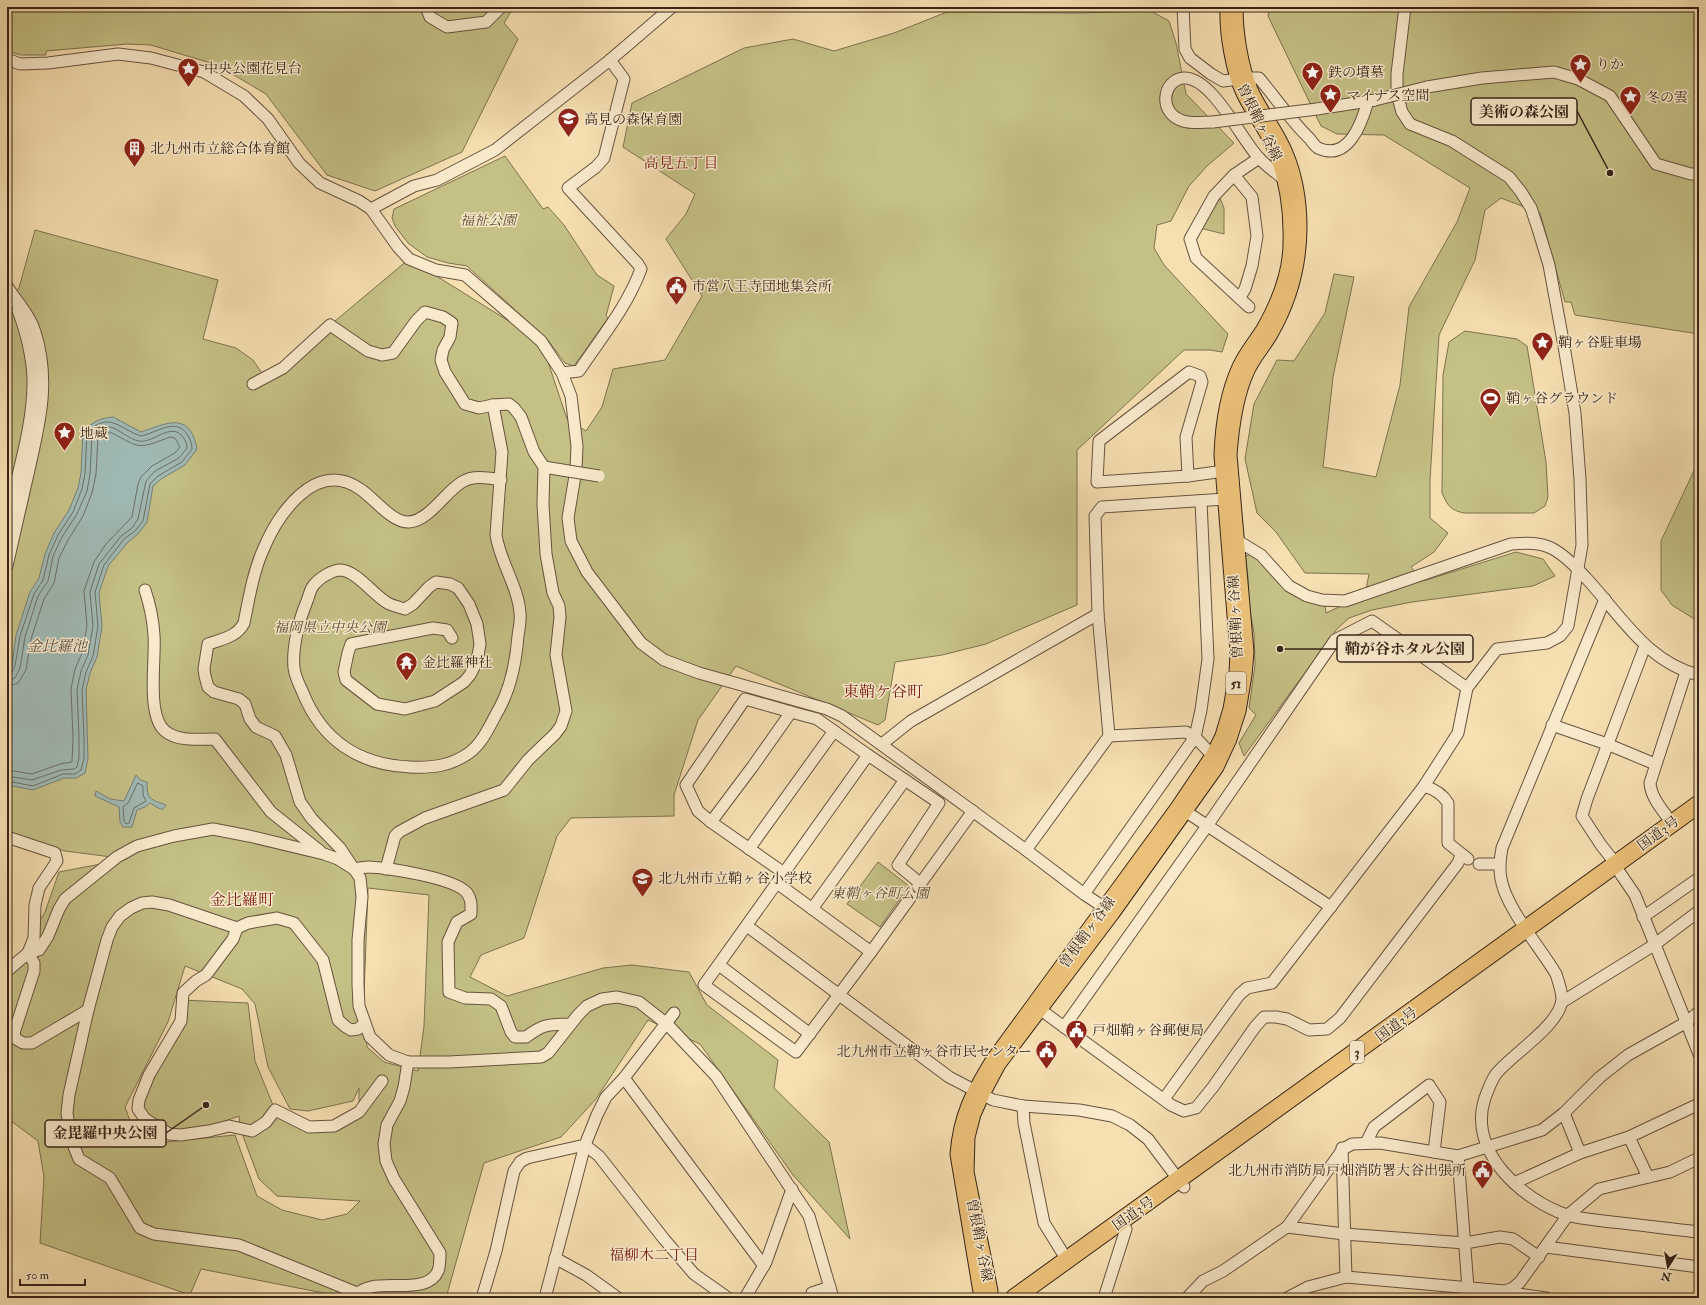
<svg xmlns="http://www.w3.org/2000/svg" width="1706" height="1305" font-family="'IM FELL Double Pica','Noto Serif JP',serif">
<rect width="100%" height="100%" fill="#f6dfb1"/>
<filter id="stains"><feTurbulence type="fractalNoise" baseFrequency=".005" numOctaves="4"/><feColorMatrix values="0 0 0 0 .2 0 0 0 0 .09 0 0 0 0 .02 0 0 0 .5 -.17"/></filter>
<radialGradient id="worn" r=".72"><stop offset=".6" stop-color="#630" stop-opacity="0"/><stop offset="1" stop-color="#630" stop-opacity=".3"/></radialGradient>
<!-- green -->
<g fill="#c4c086" stroke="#7e724f" fill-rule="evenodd">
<path d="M7,7H514L504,23L518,39L462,152L375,191L327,175L266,94L217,65L151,45L127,44L46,51V55H21L7,51Z"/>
<path d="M1270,7H1699V334L1575,315L1571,302H1565L1540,213L1501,198L1485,210L1475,260L1439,335L1430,480V518L1448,533L1434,552L1411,567L1423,581L1516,552L1543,559L1555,576L1533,586L1412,602L1372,610L1349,618L1337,629L1244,756L1239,743L1256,715L1249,708L1255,665L1254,633L1249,607L1248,577L1245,556L1252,554L1258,557L1266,568L1325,604L1326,613L1341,606L1364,600L1369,574L1305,573L1276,532L1257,513L1245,459L1254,404L1277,360L1294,361L1325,313L1334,274L1354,277L1333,377L1323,467L1376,477L1400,385L1409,307L1457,222L1470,188L1384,135L1337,134L1321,126L1268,16Z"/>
<path d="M1151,11L1169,21L1176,43L1186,94L1234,143L1207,166L1189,186L1171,221L1157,225L1154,248L1164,265L1228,334L1222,352L1210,350H1184L1077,450V605L986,644L942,655L895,662L885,720L878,725L736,666L698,720L674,795V816L571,818L557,836L524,938L481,955L470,977L507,996L603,968L632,965L689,972L707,1005L778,1060L774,1088L829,1142L850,1239L793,1175L700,1044L648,1020L596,1099L561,1137L484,1163L446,1298H349L201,1269L190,1295L40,1243L44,1177L38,1141L7,1118V976L45,912L59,872L127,859L65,851L7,834V298L19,288L35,230L218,280L203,339L236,348L253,360L266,379L409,259L541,341L567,419L586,431L602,407L613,369L665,360L702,296L666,239L686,214L695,194L623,147L632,103L744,48L793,39L834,51L894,33L947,12L1078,13ZM368,888L429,895L424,1026L418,1071L384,1062L367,1047L364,996ZM185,966L242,989L255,1004L268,1067L290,1109L308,1111L353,1101L359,1088V1112L334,1126L309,1127L275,1110L255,1061L248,1003L182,1000L181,1021L139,1100L145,1119L189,1134L239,1116L240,1128L259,1179L277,1196L360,1201L347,1214L322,1220L282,1210L257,1196L235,1135L156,1143L133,1129L125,1107L168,1022Z"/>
<path d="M505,156L543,209L548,207L564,225L597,275L614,286L606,316L608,318L574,366L565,363L547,339L467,266L448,263L427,257L408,243L395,226L392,218L394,209Z"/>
<path d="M1219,196L1224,208V234L1200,228Z"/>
<path d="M1465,331L1517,339L1527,346L1546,462L1548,497L1545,506L1534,513H1464C1450,510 1448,506 1442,493L1443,375L1449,342Z"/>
<path d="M1699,460V622L1672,605L1661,590V541Z"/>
<path d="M878,862L909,886L880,927L847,904Z"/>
</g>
<!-- water -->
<g fill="#a0bab5" stroke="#767e76">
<path d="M113,417L141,432C167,423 190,411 197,449L185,465L161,479L153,486L147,522L138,534L128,542L108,566L99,593L102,626L97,657L90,673L86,690L88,758L85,773L76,778H64L33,790L7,785V675L12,666L16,635L30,592L39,578L45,554L54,533L69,510L78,488L81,473L83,431C93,422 100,418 113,417Z"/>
<path d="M136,775L140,780L147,782C147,800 150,799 166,805L163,809H160L150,803L145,807L137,810L132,827H123L120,822L119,807L95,796L96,791L110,799L124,801Z"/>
</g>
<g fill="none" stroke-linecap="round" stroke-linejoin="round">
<!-- shore -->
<g stroke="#6c6f66" stroke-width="1">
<path d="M7,675L11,674L15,666L20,636L34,594L43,580L49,555L58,535L73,512L82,489L85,474L87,433C109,410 119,429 141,436C156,433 176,417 187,434C190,439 192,443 192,449L182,462L158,476L150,484L143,521L135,531L124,539L104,565L95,592L98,626L93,656L86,672L82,690L84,737V758L81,770L75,774H63L33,786L7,781"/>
<path d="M7,681L15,678L20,668L25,637L38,596L48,581L53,556L62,537L77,514L87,491L90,474L92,435C111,415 120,437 139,441C153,444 171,421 183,437C185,440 187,443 187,448L179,458L155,471L146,481L138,519L132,528L121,536L99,564L90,592L93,626L88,655L81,671L77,690L79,737V757L77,767L74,769L61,770L32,780L7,776"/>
<path d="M7,687L18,683L26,670L31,639L44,599L54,583L59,558L68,540L83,516L92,493L96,474L98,437L105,433L110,432C141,448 136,450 170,437L175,438L180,447L175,453L152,466L141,477L138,484L132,517L106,544L94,562L84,591L87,626L82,653L75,669L71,689L73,738L72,762L60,764L32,774L7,770"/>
<path d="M138,783L143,786V795L146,801L134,808L129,823L126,824L124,821L123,807L128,803Z"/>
</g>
<defs>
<g id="minor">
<path d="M426,7L430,17L447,27L486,22L501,7"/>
<path d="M1183,7L1185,49L1190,58L1211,74L1223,81L1246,78H1259C1276,98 1291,121 1310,139C1312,142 1315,146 1318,148C1349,162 1362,122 1368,101"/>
<path d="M7,59L20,64L48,63L118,54L151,58L204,72L244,96L268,119L299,163L320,183L359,201L371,209L398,247L409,259L436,270L465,275L541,341L562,373L571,396L577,446L576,470L568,518L571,541L587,572L641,643L664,660L699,673L827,709L842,716L1026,850L1084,894L1111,912"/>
<path d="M1427,87L1482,78L1554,72L1578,79L1610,96L1656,164L1691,174H1699"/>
<path d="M1317,109L1375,100"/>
<path d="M1213,122C1204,122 1192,124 1183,121C1157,113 1163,79 1184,78C1212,77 1241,139 1259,158C1266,166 1276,173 1285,180"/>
<path d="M1234,175L1252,197L1257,236L1252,266L1245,289L1240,297"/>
<path d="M371,209L414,186L437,180L495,150L610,60L672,7"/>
<path d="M7,286C16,301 30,315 35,332C51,382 39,425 28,474C21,504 14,535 7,566"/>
<path d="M7,305L15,298"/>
<path d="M1249,307L1196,258L1190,239L1214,196L1234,175L1259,158"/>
<path d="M1189,372L1200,376L1202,382L1186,437L1188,476L1097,482L1099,441Z"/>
<path d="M562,373L579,371C601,338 627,307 641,269L638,264L568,188L596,167L604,158L624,79L610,60"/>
<path d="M253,384L283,368L330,325L368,351L382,355L393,353L416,321L425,312L443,317L452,323L450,337L443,350L441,360L445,372L465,404L479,408L493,405L509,404L514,408L521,417L534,452L544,467L543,504L546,554L553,593L559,606L560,617L556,655L566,711L561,726L555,734L528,760L504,790L425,818L399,832L395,836L386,869"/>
<path d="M544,467L562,470"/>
<path d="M1188,476L1224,471"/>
<path d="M501,480C488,478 474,475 462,482C445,492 430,520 409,522C392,523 374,498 360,489C316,458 278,514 263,550C253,573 249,598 244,623C237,637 222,639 208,644L204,669L205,676L208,687L214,692L239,699L245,704L250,719L256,727L275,736L286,755L300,802L312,819L340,848L360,878L362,897L358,940V984L359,1006L370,1037L389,1055L408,1062H449L541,1057L548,1053L578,1015L587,1006L602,999L617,997L639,1002L667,1024L716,1076L809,1216L833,1298"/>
<path d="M7,520C17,475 34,425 33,378C32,354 26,332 18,310"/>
<path d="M1238,541L1261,555L1289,586L1307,596L1322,600L1345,601L1511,544C1526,543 1540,542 1553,549C1566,556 1578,569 1587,579C1621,616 1648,663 1699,675"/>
<path d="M145,590C150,605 153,620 154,635C156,659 146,715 165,731C178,742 199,739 215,739L271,812L320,851"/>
<path d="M1605,599L1502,848C1500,858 1499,868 1501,879C1506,908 1540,947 1556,974C1559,983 1562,991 1562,1000C1559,1026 1512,1054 1496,1074C1491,1081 1488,1090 1485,1098C1467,1151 1522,1200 1567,1215C1581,1219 1598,1220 1612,1222C1641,1225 1670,1229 1699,1232"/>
<path d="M452,638L447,630L433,628L351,644L348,653L344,672L346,680L377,704L405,709L435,701L464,682L470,675L477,661L480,644L477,624L469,604L458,588L450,584L436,582L429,587L413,604L405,609C399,607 392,606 386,602C373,594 356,571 341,570C332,570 319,578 313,586C310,590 309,596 307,601C299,620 292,647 294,668C295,677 300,686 303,693C322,740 359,765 410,767C433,768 450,766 469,753C483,743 491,723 499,709C511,687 516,662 518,636C519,629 521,621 520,613C518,586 500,562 496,535L502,452L493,405"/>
<path d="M1552,725L1607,744L1655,764"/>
<path d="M1109,736L1186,732L1195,737L1213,756"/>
<path d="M882,744L911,721L1098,614"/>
<path d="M1424,786C1434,789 1442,793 1448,803V843L1468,859"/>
<path d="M1185,811L1331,907"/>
<path d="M711,822L698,811L686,785L745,699L791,712"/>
<path d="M1672,823C1663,811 1651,798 1650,783L1686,672"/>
<path d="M7,837L55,853L57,861L39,888L35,905L34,938L28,953"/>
<path d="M749,849L834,731"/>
<path d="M1026,850L1109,736L1098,614L1095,516L1102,507L1226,499"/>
<path d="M1479,864H1499"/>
<path d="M1616,864L1601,845L1582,816L1587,799L1645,646"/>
<path d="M784,873L711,822L753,766L791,712L817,719L868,755"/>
<path d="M1620,873L1635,895L1699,1054"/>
<path d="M777,883L871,952"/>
<path d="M921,884L898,865L939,803L868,755L704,985L796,1052L871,952L973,811"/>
<path d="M1084,894L1195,737L1201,710L1208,659L1201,501"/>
<path d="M812,909L905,780"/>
<path d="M1643,917L1699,878"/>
<path d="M747,926L949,1077L993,1100L1023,1106L1079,1110L1112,1116L1130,1125L1148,1139L1184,1187"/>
<path d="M237,928L233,939L206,975L196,981L183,993L181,1021L149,1075L139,1100L138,1109L145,1119L169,1134L181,1135L209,1131L229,1126L252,1131L266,1122L275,1110L309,1127L334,1126L359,1112L382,1081"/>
<path d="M28,953L34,963V971L14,1033L16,1039L23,1043H32L88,1010"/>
<path d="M719,965L810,1034"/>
<path d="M7,971L28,953L39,950L48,936L59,909L65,899L117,857L137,846L174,836L213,829L249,836L324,854L338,859L354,869C359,868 364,867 369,867C389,868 455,878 467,893C472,900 471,906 471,914L457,922L448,942L449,992L465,998L491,999L501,1006L511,1032L515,1037H526C545,1023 548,1025 571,1024"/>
<path d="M1562,1002L1654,945L1699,911"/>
<path d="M1034,1005L1171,1105L1184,1111L1196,1108L1213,1087L1255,1027L1264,1017H1276L1287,1019L1309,1030L1327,1029L1340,1018L1458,863L1461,855"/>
<path d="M1064,1027L1207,826L1335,640L1372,621L1467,688"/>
<path d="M624,1078L764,1266"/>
<path d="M1164,1099L1239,995L1247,988L1272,983L1424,786L1458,733L1467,688L1497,649L1547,643L1560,636L1568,626L1582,545L1580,479L1575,413L1564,346L1549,265L1538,229L1531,208L1521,192L1509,177L1452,141L1410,124L1402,112L1397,94V74L1405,7"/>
<path d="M1023,1106L1024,1123L1044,1223L1067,1260"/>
<path d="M1564,1113L1580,1153"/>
<path d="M1629,1137L1648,1177"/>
<path d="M1366,1143L1374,1127L1429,1085L1440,1102L1434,1152"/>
<path d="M1342,1148L1346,1277"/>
<path d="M1458,1156L1468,1288"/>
<path d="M1514,1183L1580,1153L1629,1137L1699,1104"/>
<path d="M1287,1227L1344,1234L1465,1243L1500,1237L1513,1239L1539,1257"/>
<path d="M1546,1247L1699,1267"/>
<path d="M555,1258L586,1275L618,1298"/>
<path d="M1511,1289L1518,1294L1546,1298"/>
<path d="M357,1293L239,1245L154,1234L140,1228L110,1178L79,1159L71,1139L67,1113L69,1095L88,1010L107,940L112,927L120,916L131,908L142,903L152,902L169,905L237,928L248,923L277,918L294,923L323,960L338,1020L346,1027L351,1030L358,1029L365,1023"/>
<path d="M812,1293L830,1287"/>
<path d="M354,1298C369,1272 425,1300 438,1271C440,1266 440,1259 440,1253L394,1179L386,1161L384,1144L387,1125L400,1101L404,1087L408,1062"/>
<path d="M482,1298L496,1251L514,1171L520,1162L527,1158L585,1145L599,1156L664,1239L694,1274L728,1298"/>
<path d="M545,1298L585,1145L597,1115L606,1097L624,1078L674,1013"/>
<path d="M745,1298L766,1262L792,1189"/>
<path d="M1104,1298L1126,1229"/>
<path d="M1187,1298L1203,1281L1223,1271L1287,1227L1343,1149L1352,1144L1380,1143L1458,1156L1542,1130L1564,1113L1600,1077L1628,1055L1685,1023L1699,1012"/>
<path d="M1287,1298L1308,1287L1346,1277L1505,1291L1513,1288L1520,1282L1568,1215L1599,1189L1670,1172L1699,1158"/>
</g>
<path id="major" d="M1228,7C1227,32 1233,70 1244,93C1254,114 1270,133 1278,156C1288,184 1292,213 1291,243C1291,273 1278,305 1263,331C1255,343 1246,354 1240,367C1228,393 1223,426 1222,455L1238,652L1237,674L1231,709L1223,736L1213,756L1178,808L993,1061C973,1094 961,1115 958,1154L981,1292L988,1298L990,1291L966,1172L967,1137L973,1114L982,1094L998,1064L1112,913L1216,767L1229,739L1238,711L1244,675L1246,652L1229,455C1231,427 1235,396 1247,370C1253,357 1263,346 1270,334C1289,301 1299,265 1299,227C1299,202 1295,177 1285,153C1276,131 1260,112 1250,90C1240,66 1235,32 1235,7"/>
<path id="highway" d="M1014,1298L1699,804"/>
</defs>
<!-- minor casing -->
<use href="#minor" stroke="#67533e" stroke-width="13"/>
<!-- major casing -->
<use href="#major" stroke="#372418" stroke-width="17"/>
<!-- highway casing -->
<use href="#highway" stroke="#372418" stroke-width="19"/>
<!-- minor -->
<use href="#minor" stroke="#f9eacc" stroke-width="11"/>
<!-- major -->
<use href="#major" stroke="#ebc078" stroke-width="15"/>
<!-- highway -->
<use href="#highway" stroke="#ebc078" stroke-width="17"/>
<defs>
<g id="minor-bridge">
<path d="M1375,100L1427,87"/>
<path d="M1213,122L1317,109"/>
<path d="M562,470L599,476"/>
</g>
</defs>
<!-- minor-bridge casing -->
<use href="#minor-bridge" stroke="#67533e" stroke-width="13" stroke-linecap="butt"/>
<!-- minor-bridge -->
<use href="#minor-bridge" stroke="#f9eacc" stroke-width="11"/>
</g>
<!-- icons -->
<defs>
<symbol id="sight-pin" viewBox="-11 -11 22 30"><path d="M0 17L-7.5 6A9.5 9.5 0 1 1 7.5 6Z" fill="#8f2418" stroke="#f9eacc"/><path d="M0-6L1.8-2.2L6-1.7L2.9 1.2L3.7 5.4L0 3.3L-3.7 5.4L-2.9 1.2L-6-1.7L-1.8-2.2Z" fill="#fff"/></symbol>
<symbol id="school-pin" viewBox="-11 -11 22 30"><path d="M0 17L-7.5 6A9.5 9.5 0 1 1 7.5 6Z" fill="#8f2418" stroke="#f9eacc"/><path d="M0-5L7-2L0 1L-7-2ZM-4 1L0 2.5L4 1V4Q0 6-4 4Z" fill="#fff"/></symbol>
<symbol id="building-pin" viewBox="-11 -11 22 30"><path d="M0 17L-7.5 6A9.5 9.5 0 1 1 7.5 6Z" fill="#8f2418" stroke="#f9eacc"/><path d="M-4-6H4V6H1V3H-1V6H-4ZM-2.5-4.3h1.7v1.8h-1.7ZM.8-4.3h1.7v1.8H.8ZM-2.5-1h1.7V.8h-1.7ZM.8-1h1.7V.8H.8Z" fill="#fff"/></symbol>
<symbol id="civic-pin" viewBox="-11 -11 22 30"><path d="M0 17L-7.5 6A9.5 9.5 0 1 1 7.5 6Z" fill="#8f2418" stroke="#f9eacc"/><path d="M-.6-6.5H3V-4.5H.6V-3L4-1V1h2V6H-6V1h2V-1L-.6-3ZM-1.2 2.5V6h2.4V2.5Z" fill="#fff"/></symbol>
<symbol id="stadium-pin" viewBox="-11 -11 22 30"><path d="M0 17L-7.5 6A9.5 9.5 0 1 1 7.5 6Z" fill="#8f2418" stroke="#f9eacc"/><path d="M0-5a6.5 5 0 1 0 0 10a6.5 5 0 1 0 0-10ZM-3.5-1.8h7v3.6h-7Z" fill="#fff"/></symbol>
<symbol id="temple-pin" viewBox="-11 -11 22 30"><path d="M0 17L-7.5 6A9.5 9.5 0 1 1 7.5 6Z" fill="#8f2418" stroke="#f9eacc"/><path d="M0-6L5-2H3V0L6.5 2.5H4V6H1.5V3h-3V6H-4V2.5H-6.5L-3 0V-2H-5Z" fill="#fff"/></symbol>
</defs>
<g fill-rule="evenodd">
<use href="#sight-pin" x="1568" y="52" width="25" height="34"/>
<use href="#sight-pin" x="176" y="56" width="25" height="34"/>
<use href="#sight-pin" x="1300" y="60" width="25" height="34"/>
<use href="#sight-pin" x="1318" y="82" width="25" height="34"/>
<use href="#sight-pin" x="1618" y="84" width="25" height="34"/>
<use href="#school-pin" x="556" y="106" width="25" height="34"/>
<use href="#building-pin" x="122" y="136" width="25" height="34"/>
<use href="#civic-pin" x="664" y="274" width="25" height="34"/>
<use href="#sight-pin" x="1530" y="330" width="25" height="34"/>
<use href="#stadium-pin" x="1478" y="386" width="25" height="34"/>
<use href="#sight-pin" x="52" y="420" width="25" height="34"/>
<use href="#temple-pin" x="394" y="650" width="25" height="34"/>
<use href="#school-pin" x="630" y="866" width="25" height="34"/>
<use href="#civic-pin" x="1064" y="1018" width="25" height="34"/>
<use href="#civic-pin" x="1034" y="1038" width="25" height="34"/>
<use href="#civic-pin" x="1470" y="1158" width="25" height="34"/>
</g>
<g text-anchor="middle" stroke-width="3" stroke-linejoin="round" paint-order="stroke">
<!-- shield labels -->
<g fill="#f9eacc" stroke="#715f4e" stroke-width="1">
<rect x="1226" y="672" width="20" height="22" rx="3"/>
<rect x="1350" y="1041" width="14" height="22" rx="3"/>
</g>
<g font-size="13" font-weight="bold" fill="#372418">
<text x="1236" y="688">51</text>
<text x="1357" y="1057">3</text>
</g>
<!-- poi labels -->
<g font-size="14" fill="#372418" stroke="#f9eacc" text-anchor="start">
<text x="1596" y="69">りか</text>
<text x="204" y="73">中央公園花見台</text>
<text x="1328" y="77">鉄の墳墓</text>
<text x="1346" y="100">マイナス空間</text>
<text x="1646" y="102">冬の雲</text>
<text x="584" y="124">高見の森保育園</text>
<text x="150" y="153">北九州市立総合体育館</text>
<text x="692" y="291">市営八王寺団地集会所</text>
<text x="1558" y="347">鞘ヶ谷駐車場</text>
<text x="1506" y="403">鞘ヶ谷グラウンド</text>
<text x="80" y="438">地蔵</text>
<text x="422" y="667">金比羅神社</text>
<text x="658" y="883">北九州市立鞘ヶ谷小学校</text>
<text x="1092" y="1035">戸畑鞘ヶ谷郵便局</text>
<text x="1032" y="1056" text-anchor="end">北九州市立鞘ヶ谷市民センター</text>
<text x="1466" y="1175" text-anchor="end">北九州市消防局戸畑消防署大谷出張所</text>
</g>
<!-- street labels -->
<g font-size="14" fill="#372418" stroke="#f9eacc">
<text transform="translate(1260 122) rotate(64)" y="5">曽根鞘ヶ谷線</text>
<text transform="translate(1235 617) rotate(-93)" y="5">曽根鞘ヶ谷線</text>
<text transform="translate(1658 833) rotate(-36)" y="5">国道3号</text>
<text transform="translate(1087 932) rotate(-54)" y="5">曽根鞘ヶ谷線</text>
<text transform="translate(1396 1024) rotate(-36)" y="5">国道3号</text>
<text transform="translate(1133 1213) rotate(-35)" y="5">国道3号</text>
<text transform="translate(980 1240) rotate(79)" y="5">曽根鞘ヶ谷線</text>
</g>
<!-- park labels -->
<g font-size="14" font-style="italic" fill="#5a4b34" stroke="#f9eacc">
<text x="488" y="225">福祉公園</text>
<text x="330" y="632">福岡県立中央公園</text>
<text x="880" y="898">東鞘ヶ谷町公園</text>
</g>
<!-- neighbourhood labels -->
<g font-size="15" fill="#7a1f14" stroke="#f9eacc">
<text x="681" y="168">高見五丁目</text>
<text x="654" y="1260">福柳木二丁目</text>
</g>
<!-- water labels -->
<g font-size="15" font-style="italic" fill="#565147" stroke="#f9eacc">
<text x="57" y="651">金比羅池</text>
</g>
<!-- quarter labels -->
<g font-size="16" fill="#7a1f14" stroke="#f9eacc">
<text x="883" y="697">東鞘ケ谷町</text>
<text x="242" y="905">金比羅町</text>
</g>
</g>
<!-- callouts -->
<path fill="none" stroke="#372418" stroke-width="1.5" d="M1610 173L1577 111M1280 649L1337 649M206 1105L166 1133"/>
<g fill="#372418" stroke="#f9eacc" stroke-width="1.5">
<circle cx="1610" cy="173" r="4"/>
<circle cx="1280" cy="649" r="4"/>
<circle cx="206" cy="1105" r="4"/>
</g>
<g fill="#f9eacc" stroke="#372418" stroke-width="1.5">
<rect x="1471" y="98" width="106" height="27" rx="4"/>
<rect x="1337" y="635" width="136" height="27" rx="4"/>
<rect x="45" y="1120" width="121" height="27" rx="4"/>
</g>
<g font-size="15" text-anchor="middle" font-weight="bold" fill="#372418">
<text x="1524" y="117">美術の森公園</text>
<text x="1405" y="654">鞘が谷ホタル公園</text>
<text x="105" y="1138">金毘羅中央公園</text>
</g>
<!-- margin -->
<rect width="1706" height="1305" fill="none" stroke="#f6dfb1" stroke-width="24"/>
<rect x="8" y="8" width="1690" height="1289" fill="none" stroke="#372418" stroke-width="2"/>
<rect x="12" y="12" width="1682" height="1281" fill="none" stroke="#372418"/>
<!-- north arrow -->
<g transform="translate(1668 1267) rotate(191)" stroke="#f9eacc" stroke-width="3" paint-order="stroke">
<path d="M0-3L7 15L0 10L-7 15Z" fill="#372418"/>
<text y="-6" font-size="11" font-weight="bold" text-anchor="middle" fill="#372418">N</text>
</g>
<!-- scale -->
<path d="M20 1279v6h65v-6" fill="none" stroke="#372418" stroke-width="2"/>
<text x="26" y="1279" font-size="12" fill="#372418" stroke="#f9eacc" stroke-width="3" paint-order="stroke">50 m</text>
<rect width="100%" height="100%" filter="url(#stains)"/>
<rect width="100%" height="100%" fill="url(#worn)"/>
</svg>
